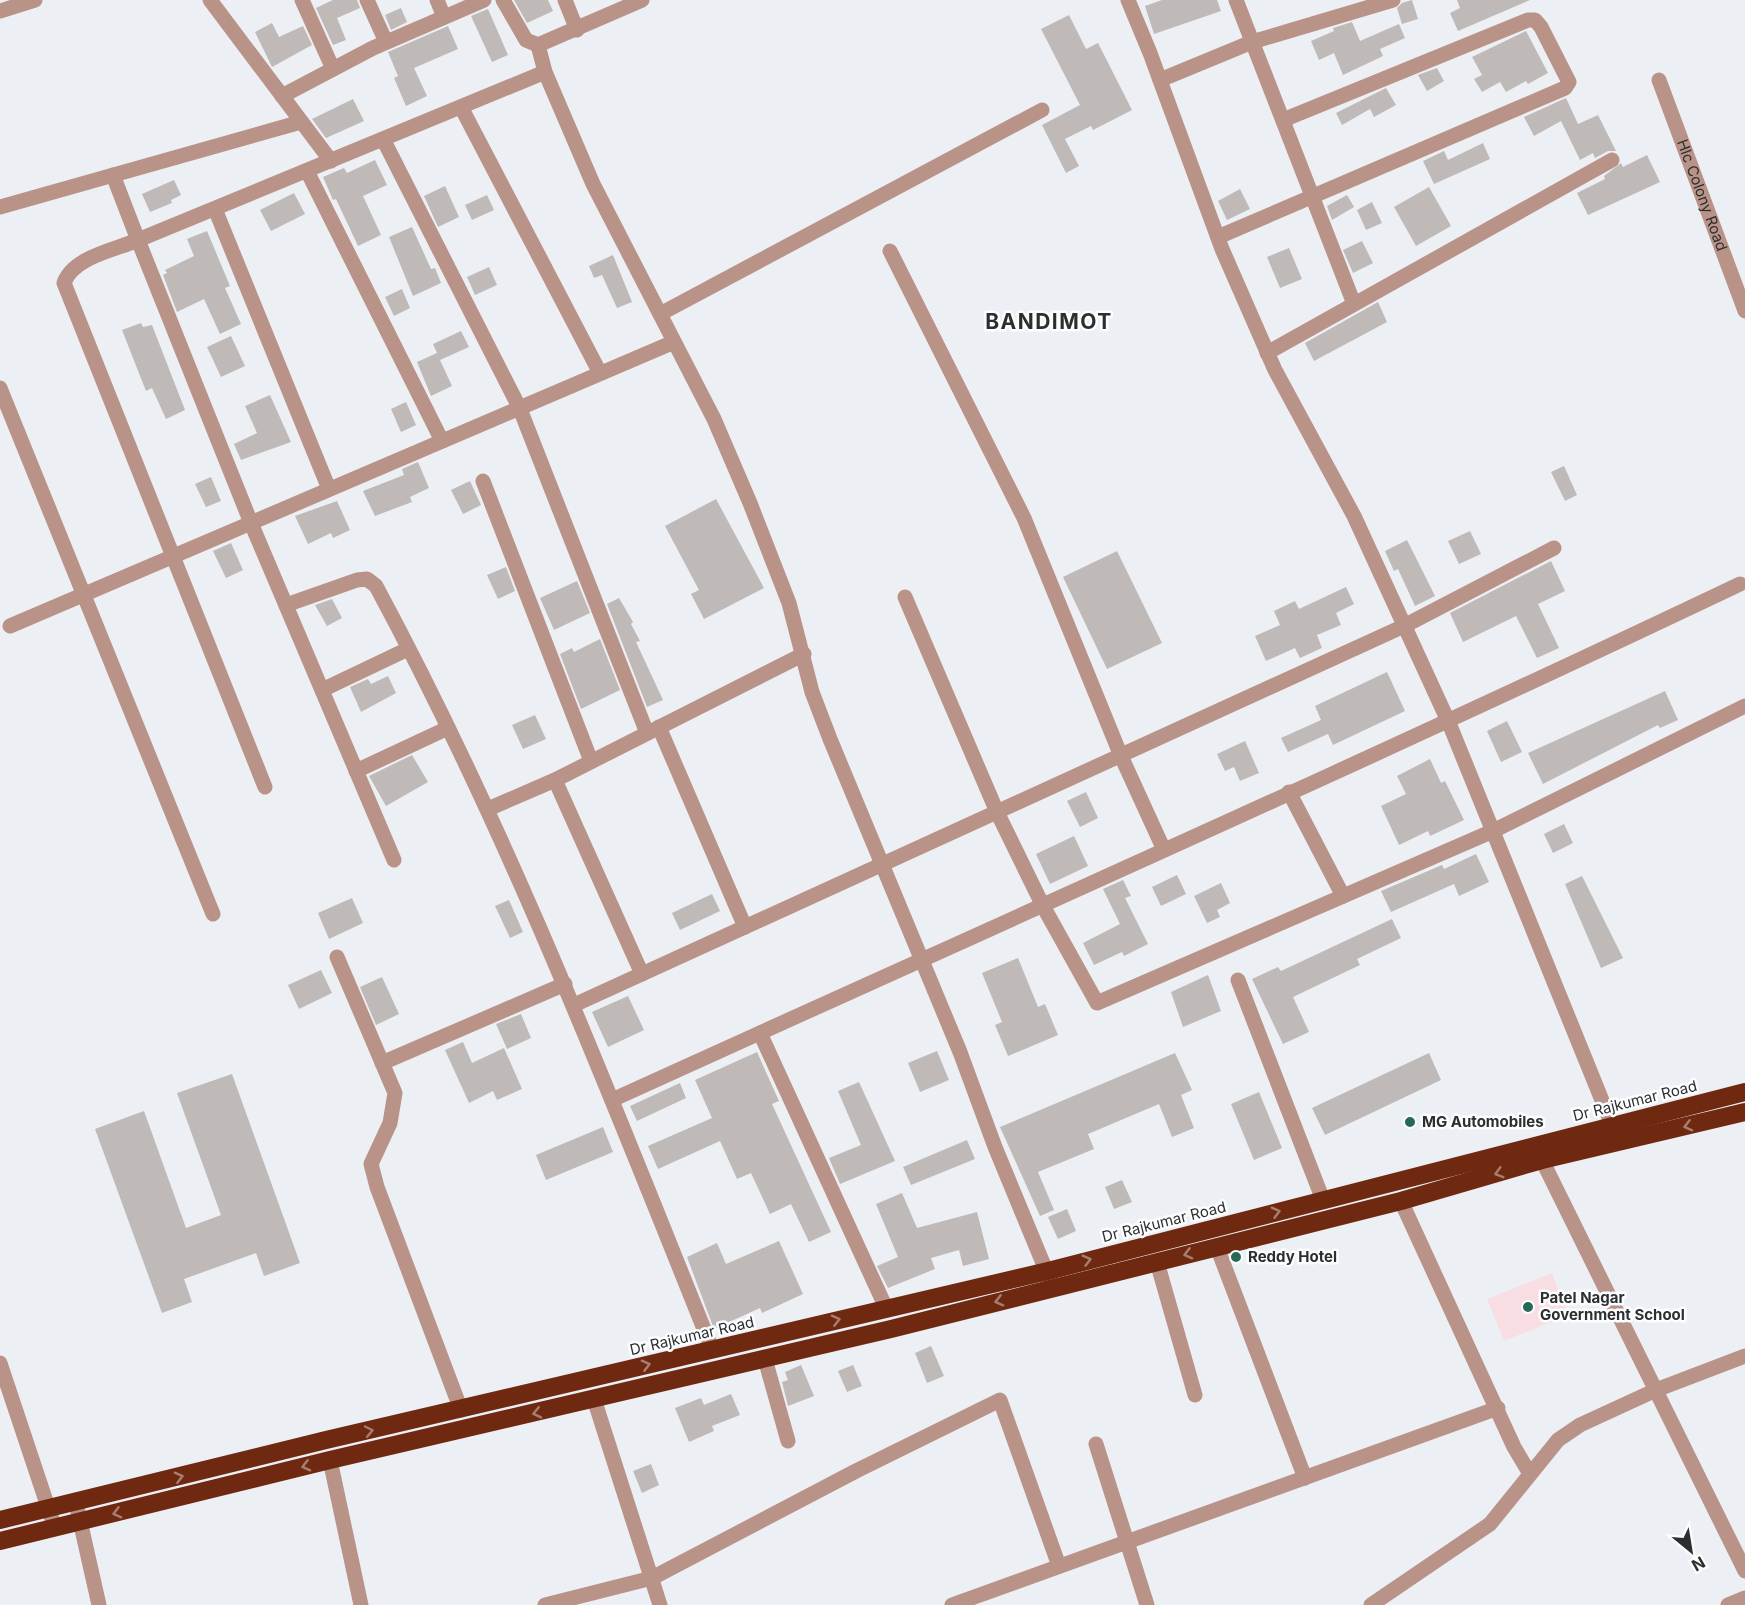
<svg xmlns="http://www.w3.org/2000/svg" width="1745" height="1605" font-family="Inter,sans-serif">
<rect width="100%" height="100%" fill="#ecf0f5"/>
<!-- education -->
<path fill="#f8dee3" d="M1552,1273L1568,1315L1504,1341L1487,1299Z"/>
<!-- building -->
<g fill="#bfb9b7">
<path d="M333,0H357L360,8L337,18L346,40L333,45L316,8Z"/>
<path d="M514,0H548L553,11L527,23Z"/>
<path d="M1162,0H1217L1221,11L1154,34L1145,6Z"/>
<path d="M1412,0L1418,19L1402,24L1397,8L1402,3Z"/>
<path d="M1457,0H1530L1458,31L1450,13L1460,8Z"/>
<path d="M401,8L407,22L391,30L385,15Z"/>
<path d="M488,9L508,55L492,62L471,16Z"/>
<path d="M1069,15L1086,49L1098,43L1132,110L1093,130L1091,126L1065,139L1079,166L1066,173L1042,125L1080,105L1041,29Z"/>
<path d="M1352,22L1360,41L1399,24L1405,38L1380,49L1383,56L1343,75L1334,53L1319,60L1311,41L1334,31L1333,28Z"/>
<path d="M272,23L279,37L303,26L312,45L272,67L255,32Z"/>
<path d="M448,26L458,49L414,68L427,96L406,106L394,78L398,76L388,52Z"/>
<path d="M1526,31L1548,73L1528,84L1526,81L1506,92L1500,82L1482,92L1474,79L1482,75L1472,57Z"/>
<path d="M1437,68L1444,81L1427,91L1418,75Z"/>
<path d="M1386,88L1396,105L1374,117L1370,109L1342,125L1336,113Z"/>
<path d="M1566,98L1578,124L1598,115L1616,151H1608L1595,158L1593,153L1580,160L1561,121L1534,136L1524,117Z"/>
<path d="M353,99L364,121L326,138L312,119Z"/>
<path d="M1483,143L1490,159L1434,184L1423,161L1444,151L1448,160Z"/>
<path d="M1647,155L1660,182L1588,215L1577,193L1605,179L1604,176L1621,163L1623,167Z"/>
<path d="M375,160L387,185L363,196L381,235L358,246L336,199L333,200L323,177L344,168L347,173Z"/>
<path d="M174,180L181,195L171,200L172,203L150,212L142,194Z"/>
<path d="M445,186L459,217L438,227L424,196Z"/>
<path d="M1429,187L1451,226L1416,246L1394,207Z"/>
<path d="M1240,189L1250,209L1227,220L1218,201Z"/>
<path d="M294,193L305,214L271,231L260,210Z"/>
<path d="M487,195L494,210L472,220L465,205Z"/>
<path d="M1347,195L1354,207L1332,220L1327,206Z"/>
<path d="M1372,202L1382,223L1366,230L1357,210Z"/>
<path d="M412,227L431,269L435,268L441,283L413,296L389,237Z"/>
<path d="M207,231L230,286L225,288L241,324L220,334L204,299L177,312L163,275L167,273L165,270L194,256L187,239Z"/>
<path d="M1362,241L1373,263L1353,273L1343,250Z"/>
<path d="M1289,248L1302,279L1280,288L1267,257Z"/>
<path d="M613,255L632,302L617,308L602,275L594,278L589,266Z"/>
<path d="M489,267L497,285L475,295L467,277Z"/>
<path d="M402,289L410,308L394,316L385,297Z"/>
<path d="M1378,302L1387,322L1314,361L1305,343Z"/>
<path d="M141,323L143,327L152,325L185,410L166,419L152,388L146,391L122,330Z"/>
<path d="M461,331L469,347L440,360L452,386L431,396L417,362L437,353L433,344Z"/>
<path d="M231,336L245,366L221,377L207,347Z"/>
<path d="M270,395L291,442L241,460L234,444L257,433L245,406Z"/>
<path d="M406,402L416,425L401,432L391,409Z"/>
<path d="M418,462L429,488L410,497L412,502L375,516L363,491L404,475L402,469Z"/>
<path d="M1564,466L1577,495L1565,501L1551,472Z"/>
<path d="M211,477L221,501L206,507L195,484Z"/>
<path d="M470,481L481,505L463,514L451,490Z"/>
<path d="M716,499L764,588L704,619L691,594L699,590L665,526Z"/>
<path d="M337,501L350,530L333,538L331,533L308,544L295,516Z"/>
<path d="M1470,531L1481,554L1459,564L1448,541Z"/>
<path d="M1407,540L1435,596L1415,606L1398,569L1394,571L1385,551Z"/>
<path d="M231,543L243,570L226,578L213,551Z"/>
<path d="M1117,551L1162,643L1107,669L1063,577Z"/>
<path d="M1551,561L1565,591L1538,604L1559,648L1537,658L1516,616L1463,642L1450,613Z"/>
<path d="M506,567L515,591L498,599L487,575Z"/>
<path d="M577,581L590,613L554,630L540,598Z"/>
<path d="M1346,587L1354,604L1336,613L1341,625L1317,635L1322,648L1300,658L1295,648L1266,661L1255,636L1280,625L1274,611L1295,601L1299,609Z"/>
<path d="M619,598L633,622L631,624L640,641L636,642L663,700L647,707L607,604Z"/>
<path d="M332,599L342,618L327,626L315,605Z"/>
<path d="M600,639L620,690L581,709L560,654L572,648L574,652Z"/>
<path d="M1387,672L1405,711L1333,745L1328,734L1288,752L1281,738L1321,720L1315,706Z"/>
<path d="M388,676L396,693L361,712L350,687L368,679L371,684Z"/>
<path d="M1665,691L1678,720L1660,728L1658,725L1543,784L1528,753Z"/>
<path d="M535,715L546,739L523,749L512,725Z"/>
<path d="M1507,721L1522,752L1501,762L1487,731Z"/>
<path d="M1245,741L1259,773L1240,781L1234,767L1225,771L1217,754Z"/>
<path d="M412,755L428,782L386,806L369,776Z"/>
<path d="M1430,759L1441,783L1445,781L1464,820L1430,836L1428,831L1399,845L1381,806L1406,794L1397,776Z"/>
<path d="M1086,792L1098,818L1080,827L1067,801Z"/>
<path d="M1564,824L1573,843L1553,853L1544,834Z"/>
<path d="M1074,836L1088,866L1050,884L1036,854Z"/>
<path d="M1476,854L1489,882L1459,896L1454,884L1391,912L1381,891L1442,865L1444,869Z"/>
<path d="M1177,875L1186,894L1161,906L1152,887Z"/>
<path d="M1582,876L1623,958L1601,968L1565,884Z"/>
<path d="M1123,880L1131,896L1125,898L1148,944L1124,956L1122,952L1094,965L1083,943L1120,924L1103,889Z"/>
<path d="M1221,883L1230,903L1217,910L1220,917L1207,923L1194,896Z"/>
<path d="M712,894L720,911L680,930L672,913Z"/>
<path d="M352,898L363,923L329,939L318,913Z"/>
<path d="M509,900L523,932L510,938L495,906Z"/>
<path d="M1392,919L1401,938L1357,959L1360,965L1293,997L1309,1032L1283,1044L1252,979L1278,967L1281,971Z"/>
<path d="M1018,958L1038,1007L1045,1004L1058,1035L1008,1056L995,1025L1002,1022L982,973Z"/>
<path d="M321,970L332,993L299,1009L288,985Z"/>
<path d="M1208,975L1221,1011L1183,1027L1171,992Z"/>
<path d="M382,977L399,1014L376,1025L360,987Z"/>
<path d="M628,996L644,1030L608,1047L592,1012Z"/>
<path d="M521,1014L531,1038L507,1049L496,1024Z"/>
<path d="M463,1042L472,1063L504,1048L522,1089L497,1100L493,1091L469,1103L445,1050Z"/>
<path d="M937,1051L949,1080L920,1092L908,1063Z"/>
<path d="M757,1052L779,1101L772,1104L831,1232L809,1242L791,1204L770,1214L751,1173L737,1179L720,1141L658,1169L648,1146L712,1118L695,1080Z"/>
<path d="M1175,1053L1192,1090L1181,1095L1194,1128L1172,1137L1159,1104L1088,1134L1094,1149L1038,1172L1054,1210L1040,1216L1000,1127Z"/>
<path d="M1429,1053L1441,1080L1325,1135L1312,1108Z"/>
<path d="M232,1074L300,1263L264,1276L256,1253L184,1279L192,1302L162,1313L95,1129L144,1111L186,1228L221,1215L177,1093Z"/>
<path d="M859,1082L895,1161L840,1184L829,1158L861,1145L838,1091Z"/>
<path d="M680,1083L686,1098L637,1121L630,1106Z"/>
<path d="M1259,1092L1282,1148L1254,1160L1231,1104Z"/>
<path d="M603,1127L613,1152L546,1180L536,1155Z"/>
<path d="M967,1140L975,1159L911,1185L903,1167Z"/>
<path d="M1122,1180L1132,1202L1114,1209L1105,1187Z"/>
<path d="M902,1193L917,1228L977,1212L989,1259L963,1266L959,1250L931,1258L935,1269L888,1288L877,1266L898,1257L876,1204Z"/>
<path d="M1067,1209L1076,1231L1058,1239L1048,1217Z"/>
<path d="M779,1241L803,1294L762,1313L760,1308L714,1329L687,1257L717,1243L726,1264Z"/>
<path d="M931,1346L944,1376L927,1383L915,1353Z"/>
<path d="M801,1365L814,1396L788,1406L782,1382L788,1380L785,1372Z"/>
<path d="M853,1365L862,1386L847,1392L838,1371Z"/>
<path d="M731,1394L740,1415L712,1426L714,1431L689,1442L675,1408L701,1398L704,1405Z"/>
<path d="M651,1464L659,1485L642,1493L633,1471Z"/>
</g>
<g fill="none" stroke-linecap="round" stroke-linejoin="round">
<!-- minor -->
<g stroke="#b99388" stroke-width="15">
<path d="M210,0L331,161"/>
<path d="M302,0L333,69"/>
<path d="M367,0L386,42"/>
<path d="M437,0L444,17"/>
<path d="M503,0L526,40L538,45"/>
<path d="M565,0L577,30"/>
<path d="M642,0L538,45L545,72L593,184L714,419L750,503L789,603L812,692L830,739L960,1052L995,1147L1050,1280"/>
<path d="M1128,0L1150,53L1222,249L1275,370L1354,516L1449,723L1612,1125"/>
<path d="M1236,0L1354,304"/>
<path d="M0,11L35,0"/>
<path d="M1160,80L1252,42L1393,0"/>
<path id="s1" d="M1659,80L1745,311"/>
<path d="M282,96L373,48L484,0"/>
<path d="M461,107L600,373"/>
<path d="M383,139L520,409L647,733"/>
<path d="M307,171L442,441"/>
<path d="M113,175L138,240C115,250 73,257 64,283L265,787"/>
<path d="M0,207L301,122"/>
<path d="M215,209L329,489"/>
<path d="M1218,237L1565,88L1569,82L1541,27L1535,20H1528L1283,120"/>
<path d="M890,251L1024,518L1121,756L1164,850"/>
<path d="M660,314L1042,110"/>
<path d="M1267,353L1612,160"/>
<path d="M0,388L213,914"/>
<path d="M483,481L591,761"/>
<path d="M905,597L997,812L1043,906L1097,1003L1493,831L1745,706"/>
<path d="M286,605L357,580L367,579L376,586C508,831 608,1090 712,1349"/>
<path d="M10,626L674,342"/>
<path d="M322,690L408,649"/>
<path d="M659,727L745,927"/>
<path d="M356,771L448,728"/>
<path d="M555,780L642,974"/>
<path d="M1289,792L1343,896"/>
<path d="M488,809L555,780L804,654"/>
<path d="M394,860L251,523L138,240L545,72"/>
<path d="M337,957L395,1093L390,1123L371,1164L377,1187L461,1410"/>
<path d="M1238,980L1323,1200"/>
<path d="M574,1005L1404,626L1554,548"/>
<path d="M760,1033L886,1308"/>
<path d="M382,1063L565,984"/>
<path d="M612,1100C988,929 1366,762 1740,584"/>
<path d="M1540,1151L1542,1160L1745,1571"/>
<path d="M1401,1201L1514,1447L1530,1474"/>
<path d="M1217,1247L1305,1478"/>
<path d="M1157,1262L1195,1395"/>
<path d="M765,1359L788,1441"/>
<path d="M0,1363L52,1519"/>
<path d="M594,1399L660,1605"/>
<path d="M1096,1444L1147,1605"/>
<path d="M330,1460L361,1605"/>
<path d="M76,1503L99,1605"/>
<path d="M545,1605L652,1578L856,1471L1000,1400L1059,1566"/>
<path d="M952,1605L1498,1408"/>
<path d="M1371,1605L1490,1524L1558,1440L1580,1425L1656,1390L1745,1356"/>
<path d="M1728,1605L1745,1598"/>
</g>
<!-- highway -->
<g stroke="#702911" stroke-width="18">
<path d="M0,1520L326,1440L1048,1271L1745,1092"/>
<path d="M0,1541L330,1460L891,1329L1401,1201L1542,1160L1745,1112"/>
</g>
</g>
<!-- one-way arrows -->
<defs><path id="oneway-chevron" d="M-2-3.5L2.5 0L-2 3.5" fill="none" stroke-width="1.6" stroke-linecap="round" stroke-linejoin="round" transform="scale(1.5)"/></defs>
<g stroke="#a87e70">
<use href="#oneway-chevron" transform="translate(1688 1126) rotate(166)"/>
<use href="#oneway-chevron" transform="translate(1499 1173) rotate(164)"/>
<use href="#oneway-chevron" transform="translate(1276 1212) rotate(-15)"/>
<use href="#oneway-chevron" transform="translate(1188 1254) rotate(166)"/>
<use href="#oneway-chevron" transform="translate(1087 1260) rotate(-15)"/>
<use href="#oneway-chevron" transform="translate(999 1301) rotate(166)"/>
<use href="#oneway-chevron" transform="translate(836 1320) rotate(-14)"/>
<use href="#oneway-chevron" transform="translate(646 1365) rotate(-14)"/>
<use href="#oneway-chevron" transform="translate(537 1413) rotate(167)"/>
<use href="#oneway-chevron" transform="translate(369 1431) rotate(-12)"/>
<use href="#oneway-chevron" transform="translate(306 1466) rotate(166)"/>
<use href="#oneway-chevron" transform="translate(179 1477) rotate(-14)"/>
<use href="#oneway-chevron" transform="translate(117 1513) rotate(165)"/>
</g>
<!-- markers -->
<g fill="#286856" stroke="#fbfdff" stroke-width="2">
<circle cx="1410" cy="1122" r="6"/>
<circle cx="1236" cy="1257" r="6"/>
<circle cx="1528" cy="1307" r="6"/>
</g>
<g text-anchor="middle" stroke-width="5" stroke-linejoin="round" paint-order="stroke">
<!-- street labels -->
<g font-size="15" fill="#2d2e30" stroke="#fbfdff">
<text dy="5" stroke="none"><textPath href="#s1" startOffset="123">Hlc Colony Road</textPath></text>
<text transform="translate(1635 1101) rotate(-14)" y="5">Dr Rajkumar Road</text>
<text transform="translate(1164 1222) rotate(-14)" y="5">Dr Rajkumar Road</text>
<text transform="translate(692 1336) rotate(-13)" y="5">Dr Rajkumar Road</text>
</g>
<!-- poi labels -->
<g font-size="15" font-weight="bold" fill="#2d2e30" stroke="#fbfdff" text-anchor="start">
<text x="1422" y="1127">MG Automobiles</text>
<text x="1248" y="1262">Reddy Hotel</text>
<text x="1540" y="1303">Patel Nagar<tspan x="1540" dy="17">Government School</tspan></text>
</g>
<!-- district labels -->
<g font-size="21" font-weight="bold" letter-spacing="1.5" fill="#2d2e30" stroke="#fbfdff">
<text x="1049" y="329">BANDIMOT</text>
</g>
</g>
<!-- north arrow -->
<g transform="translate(1691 1551) rotate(150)" stroke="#fbfdff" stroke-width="4.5" paint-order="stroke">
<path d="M0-4.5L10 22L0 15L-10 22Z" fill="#2d2e30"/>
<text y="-9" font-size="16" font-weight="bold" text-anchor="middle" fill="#2d2e30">N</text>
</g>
</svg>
